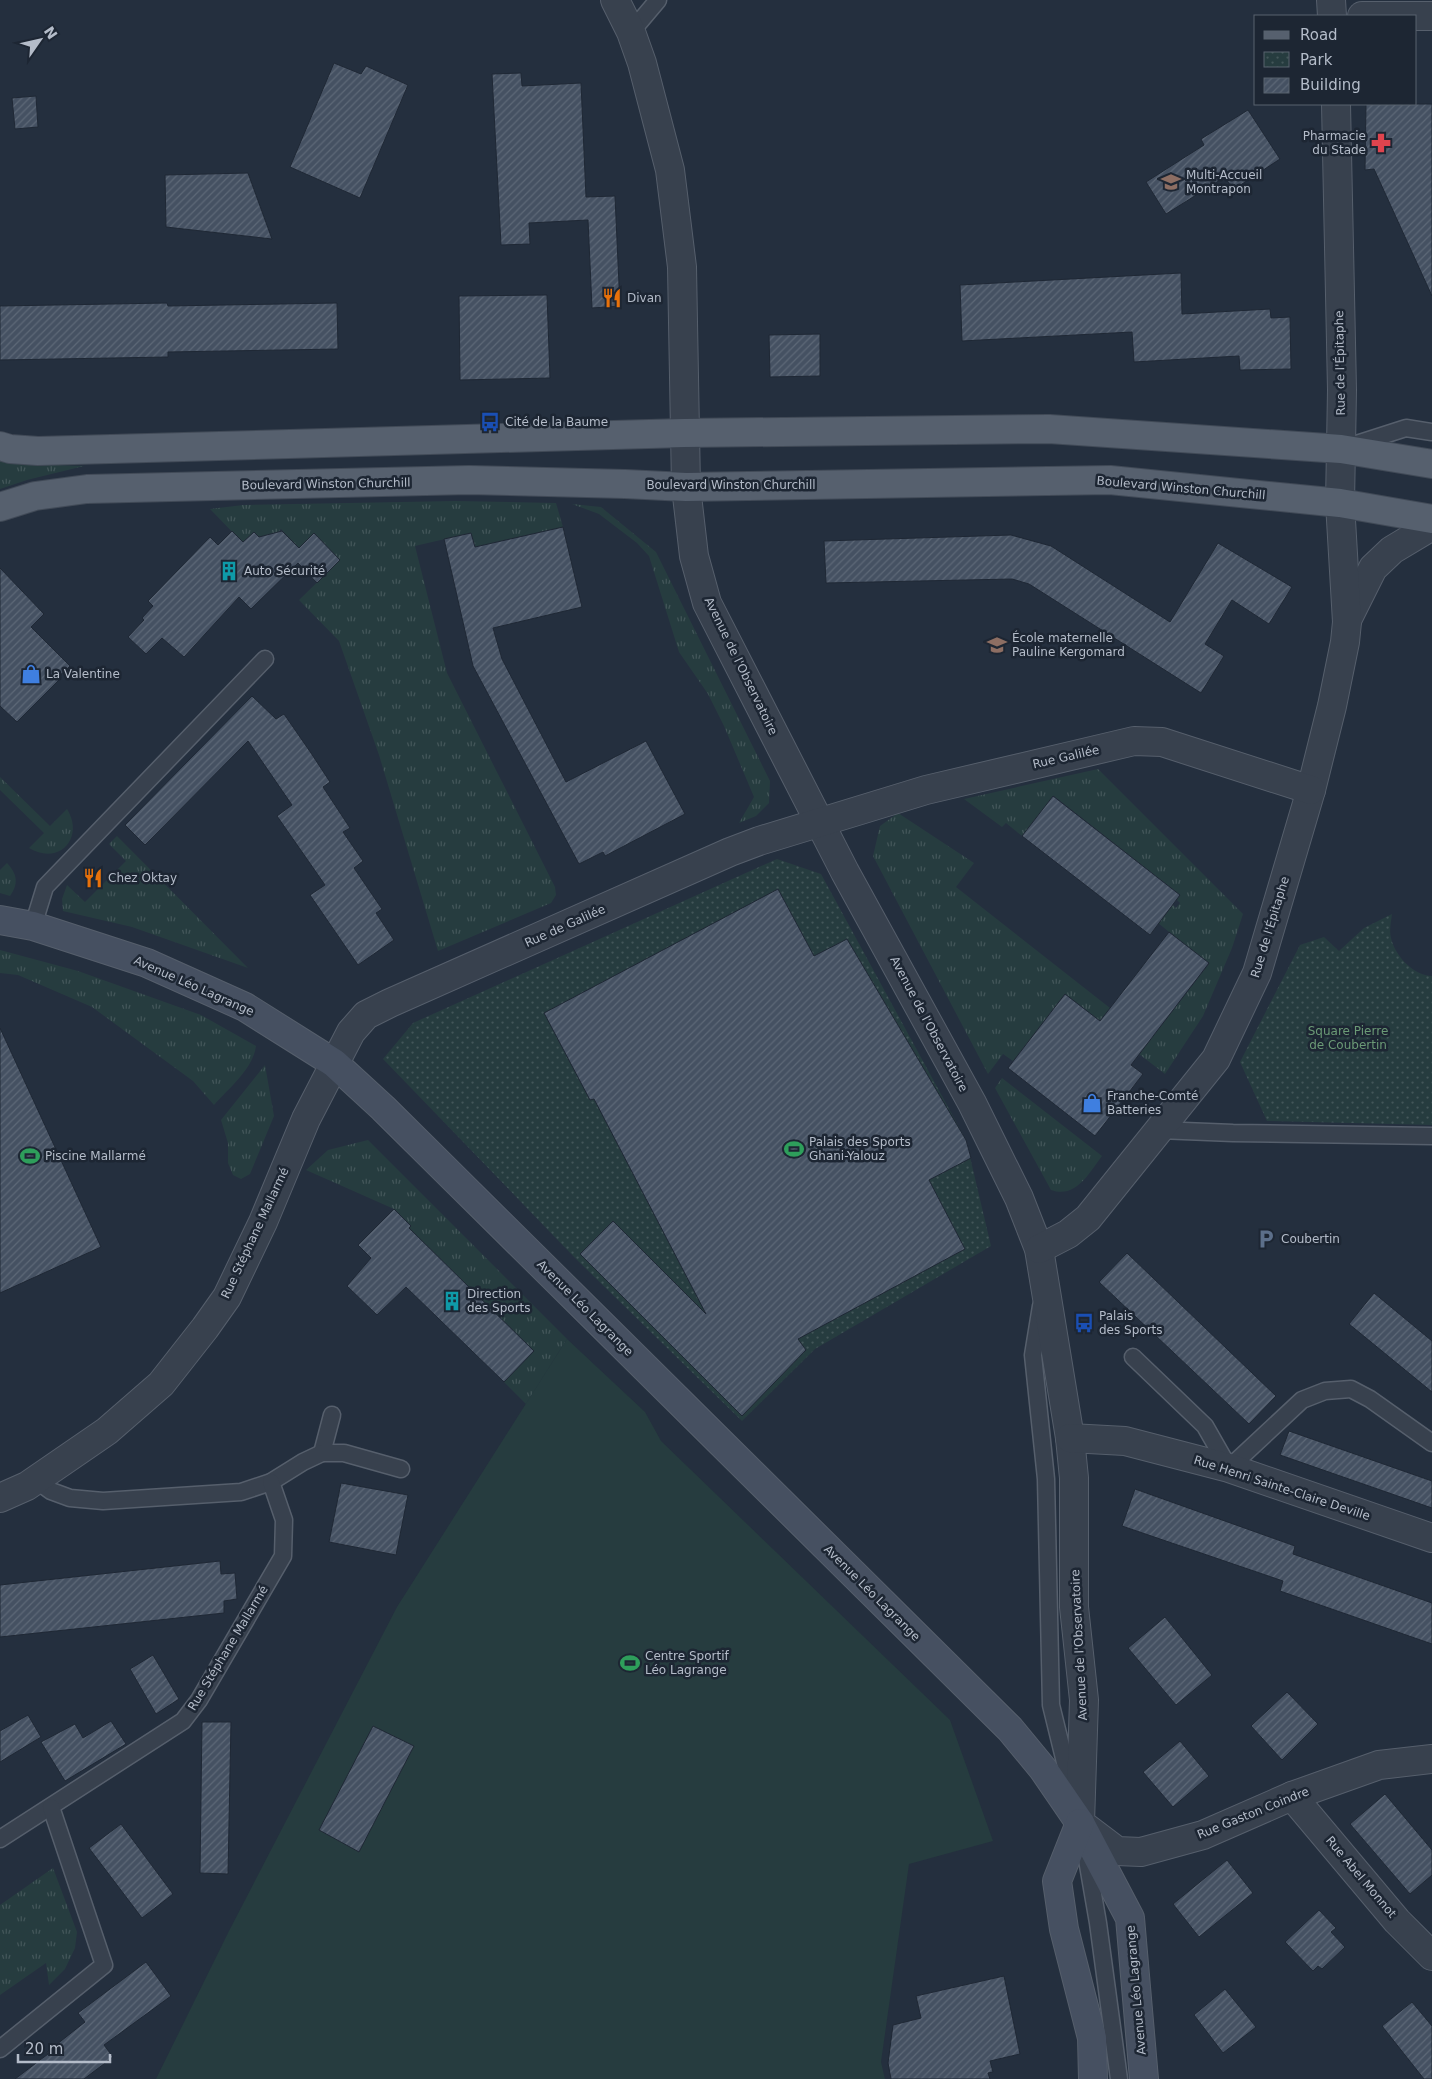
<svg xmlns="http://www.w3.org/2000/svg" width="1432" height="2079" font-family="'DejaVu Sans',sans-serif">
<defs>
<pattern id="grass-tufts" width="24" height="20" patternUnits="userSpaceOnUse" patternTransform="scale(1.25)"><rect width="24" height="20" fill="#263c3f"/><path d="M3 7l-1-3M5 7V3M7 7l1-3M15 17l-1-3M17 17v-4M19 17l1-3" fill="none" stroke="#435659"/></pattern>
<pattern id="park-dots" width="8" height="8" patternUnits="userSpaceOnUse" patternTransform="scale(1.25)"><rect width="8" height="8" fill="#263c3f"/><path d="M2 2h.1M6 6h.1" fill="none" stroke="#435659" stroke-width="1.8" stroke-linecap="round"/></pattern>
<pattern id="building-hatch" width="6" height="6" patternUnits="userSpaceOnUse" patternTransform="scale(1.25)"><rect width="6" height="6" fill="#455162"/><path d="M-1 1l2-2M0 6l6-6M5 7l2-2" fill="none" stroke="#5d6877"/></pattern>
</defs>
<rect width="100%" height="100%" fill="#242f3e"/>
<!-- grass -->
<g fill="url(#grass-tufts)">
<path d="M0,458L26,464L84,466L27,480L0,489Z"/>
<path d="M455,501L556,503L563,527L475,547L471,533L415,546L447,673L555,887L556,895L551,903L438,951L379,755L339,641L299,600L340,560L314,533L299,548L281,529L278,532L259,537L254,532L243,543L210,509L243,505Z"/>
<path d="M572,504L601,507L656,552L770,781L769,803L756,816L739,823L754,797L724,726L708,694L679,652L649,556L637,543L599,514Z"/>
<path d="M1098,769L1243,914L1232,948L1203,1016L1165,1074L1139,1054L1209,964L1158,923L1173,905L1176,908L1180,903L1177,900L1180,895L1054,796L1022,836L1006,823L1002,827L964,799Z"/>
<path d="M0,777L50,826L67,809C85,838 59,866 29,848L44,833L0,790Z"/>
<path d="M898,813L974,863L956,887L1110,1008L1100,1021L1065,994L1013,1061L1003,1054L988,1074L873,856L880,826Z"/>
<path d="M117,836L248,968L132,927L63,911L62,899L67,885L85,902L126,861L109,844Z"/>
<path d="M7,863C17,874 19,883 10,896L0,893V870Z"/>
<path d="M0,950L78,971L201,1015L256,1046C253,1069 229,1088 214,1105L193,1081L92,1007L18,975L0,973Z"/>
<path d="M265,1065L274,1116L250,1174L241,1179L233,1175L228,1163V1143L221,1120Z"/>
<path d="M1002,1078L1102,1156C1089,1173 1076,1199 1051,1190L995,1088Z"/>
<path d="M368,1140L567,1339L526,1404L504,1382L534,1351L409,1228L410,1226L394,1209L306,1170L328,1150Z"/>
<path d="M53,1868L77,1932L75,1948L65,1969L49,1985L46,1963L0,1995V1905Z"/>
</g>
<!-- park -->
<g fill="url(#park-dots)">
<path d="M777,859L821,874L966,1140L991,1246L815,1349L742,1421L576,1259L383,1059L413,1023Z"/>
<path d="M1392,914C1391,922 1389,931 1391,938C1395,956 1414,976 1432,976V1125L1267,1121L1240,1062L1300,945L1324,937L1339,951L1364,928Z"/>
</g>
<!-- pitch -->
<path fill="#263c3f" d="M567,1339L645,1412L661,1441L950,1720L993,1841L909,1864L881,2062L885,2079H156L229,1931L397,1607Z"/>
<!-- building -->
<g fill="url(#building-hatch)" stroke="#1f2835">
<path d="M334,63L361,74L366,66L408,85L360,198L290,167Z"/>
<path d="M521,73L522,86L581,83L586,197L615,196L620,306L592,308L588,220L529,223L530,244L501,245L492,74Z"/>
<path d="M36,96L38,127L15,129L12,98Z"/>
<path d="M1366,104H1432V296L1374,169L1365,170Z"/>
<path d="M1248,110L1280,159L1233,190L1225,177L1166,214L1146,182L1204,145L1201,139Z"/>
<path d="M248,173L272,239L166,227L165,175Z"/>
<path d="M1181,273L1182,314L1270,309L1271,318L1290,317L1291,369L1240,370L1239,356L1134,362L1132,332L962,341L960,285Z"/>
<path d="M547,295L550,378L460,380L459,296Z"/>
<path d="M167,303L168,306L337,303L338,349L168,352V357L0,360V306Z"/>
<path d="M820,334V376L770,377L769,335Z"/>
<path d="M563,527L582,607L493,628L502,659L566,782L646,741L685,814L605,856L603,852L579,864L473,666L444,539L471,533L475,547Z"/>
<path d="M232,531L243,542L254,532L259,537L282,531L299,548L314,533L340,560L317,583L298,563L251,609L239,597L184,657L162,638L146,654L128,637L144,620L142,618L153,606L148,601L210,537L218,545Z"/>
<path d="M1011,535L1051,546L1170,622L1218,543L1292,587L1269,624L1232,600L1205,644L1224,656L1201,693L1029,584L1012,579L826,583L824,541Z"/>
<path d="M0,568L44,614L31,627L70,666L57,678L59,680L17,722L0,706Z"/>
<path d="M252,696L276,719L284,714L311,753L330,782L323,787L350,828L343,832L363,861L354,868L382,909L376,913L394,940L358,965L310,895L325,885L277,816L292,805L248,741L145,845L125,825Z"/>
<path d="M1053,796L1180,895L1150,935L1022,836Z"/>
<path d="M778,889L814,956L847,939L966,1140L971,1158L929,1180L965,1249L798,1339L806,1350L742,1416L580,1254L613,1221L706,1314L594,1099L590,1100L544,1013Z"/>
<path d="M1169,932L1209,963L1131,1065L1143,1074L1095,1136L1008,1068L1065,994L1100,1021Z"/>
<path d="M0,1028L101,1247L0,1293Z"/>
<path d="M394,1209L411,1226L409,1228L534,1351L504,1382L406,1287L377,1315L347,1286L371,1258L358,1245Z"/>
<path d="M1127,1253L1276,1396L1249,1424L1099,1282Z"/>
<path d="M1374,1293L1432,1341V1392L1349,1324Z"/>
<path d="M1289,1431L1432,1481V1508L1280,1455Z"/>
<path d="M341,1483L408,1495L396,1555L329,1542Z"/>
<path d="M1135,1489L1295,1546L1293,1554L1432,1603V1644L1280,1591L1283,1581L1122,1526Z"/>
<path d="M220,1561L221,1574L235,1573L237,1599L224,1601V1613L0,1637V1585Z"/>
<path d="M1165,1617L1212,1675L1176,1705L1128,1648Z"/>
<path d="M153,1655L179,1699L156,1714L130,1669Z"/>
<path d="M1287,1692L1318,1724L1282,1760L1251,1726Z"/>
<path d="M28,1715L41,1737L0,1762V1731Z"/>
<path d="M111,1721L126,1744L65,1781L41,1742L75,1724L83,1738Z"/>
<path d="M202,1722H231L228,1874L200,1873Z"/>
<path d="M373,1726L414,1746L359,1852L319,1830Z"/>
<path d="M1180,1741L1209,1776L1173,1807L1143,1772Z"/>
<path d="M1385,1794L1432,1850V1875L1410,1894L1350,1824Z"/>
<path d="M121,1824L173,1894L142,1918L89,1848Z"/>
<path d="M1227,1860L1253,1893L1199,1937L1173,1904Z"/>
<path d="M1319,1910L1336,1928L1331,1932L1345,1947L1322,1969L1318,1966L1313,1971L1285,1942Z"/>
<path d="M146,1962L171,1996L104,2045L113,2057L84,2079H15L48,2054L47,2052L85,2022L78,2013Z"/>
<path d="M1004,1976L1020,2054L990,2061L993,2072L988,2073L990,2079H891L888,2063L893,2025L921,2018L916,1996Z"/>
<path d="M1225,1989L1256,2027L1223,2053L1194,2015Z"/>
<path d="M1412,2002L1432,2026V2079H1424L1382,2026Z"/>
</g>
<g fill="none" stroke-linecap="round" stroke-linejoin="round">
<defs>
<g id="service">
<path d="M631,32L658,0"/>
<path d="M1350,446L1406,428L1432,432"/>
<path d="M33,926L45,887L265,659"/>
<path d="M1159,1130L1233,1133L1432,1136"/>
<path d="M1041,1306L1033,1355L1046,1479L1051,1705L1073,1795"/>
<path d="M1133,1357L1205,1426L1229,1468L1302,1400L1325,1391L1351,1389L1370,1399L1432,1443"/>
<path d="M322,1453L332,1415"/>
<path d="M36,1480L51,1491L70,1498L103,1501L241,1492L271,1482L303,1462L322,1453H344L401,1469"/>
<path d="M0,1839L183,1721L199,1700L283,1556L284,1520L271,1482"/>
<path d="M1085,1848L1098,1923L1119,2079"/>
<path d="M0,2049L104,1965L51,1807"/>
</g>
<g id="minor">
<path d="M615,0L631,32L642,63L670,170L682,267L686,487L694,556L707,603L845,872L972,1103L1019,1198L1039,1249L1070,1438L1074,1478V1607L1084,1700L1080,1823L1117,1851L1141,1852L1203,1835L1292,1796L1379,1765L1432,1759"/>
<path d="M1331,0L1332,16"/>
<path d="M1362,16H1432"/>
<path d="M1347,620L1373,568L1392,550L1432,526"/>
<path d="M1039,1249L1068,1234L1088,1218L1216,1059L1257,973L1311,790L1332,706L1345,642L1347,622L1340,503L1342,390L1336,104"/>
<path d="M1070,1438L1125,1441L1229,1468L1432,1538"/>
<path d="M0,1498L27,1486L107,1431L161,1384L205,1328L227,1297L263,1222L306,1119L351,1032L366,1015L390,1003L730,852L759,841L926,790L1134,741L1162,742L1311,790"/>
<path d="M1292,1796L1397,1921L1432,1956"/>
</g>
<g id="secondary">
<path d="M0,920L33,926L147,963L245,1007L334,1063L383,1108L1010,1729L1043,1769L1080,1823L1130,1918L1144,2079"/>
<path d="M1080,1823L1057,1881L1064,1929L1092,2038L1093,2079"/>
</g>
<g id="primary">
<path d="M0,446L10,449L38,451L684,433L1049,429L1341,449L1432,464"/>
<path d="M0,507L35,496L87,489L469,480L625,484L686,487L1110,480L1340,503L1432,519"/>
</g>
</defs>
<!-- service casing -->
<use href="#service" stroke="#565f6c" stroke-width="19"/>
<!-- minor casing -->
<use href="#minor" stroke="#565f6c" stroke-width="30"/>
<!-- secondary casing -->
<use href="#secondary" stroke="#565f6c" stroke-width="30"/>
<!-- primary casing -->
<use href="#primary" stroke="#414a57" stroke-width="30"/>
<!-- service -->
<use href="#service" stroke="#38414e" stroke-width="16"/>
<!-- minor -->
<use href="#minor" stroke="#38414e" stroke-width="28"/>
<!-- secondary -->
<use href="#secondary" stroke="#465061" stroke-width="28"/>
<!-- primary -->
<use href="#primary" stroke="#56606e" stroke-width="28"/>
</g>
<!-- icons -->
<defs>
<symbol id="pharmacy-bare" viewBox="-9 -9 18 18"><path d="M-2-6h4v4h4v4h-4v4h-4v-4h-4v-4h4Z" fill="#e0444e" stroke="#1d2633" stroke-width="2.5" paint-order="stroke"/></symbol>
<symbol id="school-bare" viewBox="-9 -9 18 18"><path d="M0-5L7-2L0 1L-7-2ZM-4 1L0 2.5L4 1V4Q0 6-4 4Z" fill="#8d6e63" stroke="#1d2633" stroke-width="2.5" paint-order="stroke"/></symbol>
<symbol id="restaurant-bare" viewBox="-9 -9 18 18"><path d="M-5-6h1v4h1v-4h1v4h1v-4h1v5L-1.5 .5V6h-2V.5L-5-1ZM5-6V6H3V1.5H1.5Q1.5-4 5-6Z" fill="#e8710a" stroke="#1d2633" stroke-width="2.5" paint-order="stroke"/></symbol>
<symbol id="bus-bare" viewBox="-9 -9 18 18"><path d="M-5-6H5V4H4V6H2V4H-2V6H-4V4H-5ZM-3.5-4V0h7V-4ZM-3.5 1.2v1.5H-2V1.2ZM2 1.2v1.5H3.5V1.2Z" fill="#1a4fb4" stroke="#1d2633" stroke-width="2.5" paint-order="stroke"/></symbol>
<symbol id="building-bare" viewBox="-9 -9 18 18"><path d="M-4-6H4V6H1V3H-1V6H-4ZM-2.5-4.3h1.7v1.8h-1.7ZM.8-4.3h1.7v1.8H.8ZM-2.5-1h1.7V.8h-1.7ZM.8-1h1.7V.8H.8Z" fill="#0f9aa8" stroke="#1d2633" stroke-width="2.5" paint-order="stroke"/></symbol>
<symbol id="shop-bare" viewBox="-9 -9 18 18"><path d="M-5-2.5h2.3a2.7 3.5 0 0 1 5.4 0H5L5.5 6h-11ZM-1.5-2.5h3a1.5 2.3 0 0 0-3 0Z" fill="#3f7fe0" stroke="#1d2633" stroke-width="2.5" paint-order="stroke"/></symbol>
<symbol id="stadium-bare" viewBox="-9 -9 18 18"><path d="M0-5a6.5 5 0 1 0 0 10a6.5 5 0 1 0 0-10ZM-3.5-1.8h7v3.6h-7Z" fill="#2e9e5b" stroke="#1d2633" stroke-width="2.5" paint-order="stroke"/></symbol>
<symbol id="parking-bare" viewBox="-9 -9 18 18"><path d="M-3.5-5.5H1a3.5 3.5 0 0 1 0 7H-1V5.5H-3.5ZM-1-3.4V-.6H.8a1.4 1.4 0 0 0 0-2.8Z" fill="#5c6f8a" stroke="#1d2633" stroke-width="2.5" paint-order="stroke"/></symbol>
</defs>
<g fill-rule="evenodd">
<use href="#pharmacy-bare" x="1367" y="129" width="28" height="28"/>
<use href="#school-bare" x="1157" y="168" width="28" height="28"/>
<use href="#restaurant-bare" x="598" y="284" width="28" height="28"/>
<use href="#bus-bare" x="476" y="408" width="28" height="28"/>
<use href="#building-bare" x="215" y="557" width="28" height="28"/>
<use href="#school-bare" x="983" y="631" width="28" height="28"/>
<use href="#shop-bare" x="17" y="660" width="28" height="28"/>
<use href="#restaurant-bare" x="79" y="864" width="28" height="28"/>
<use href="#shop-bare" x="1078" y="1089" width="28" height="28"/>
<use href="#stadium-bare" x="780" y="1135" width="28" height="28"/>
<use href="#stadium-bare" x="16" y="1142" width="28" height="28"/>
<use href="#parking-bare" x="1252" y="1225" width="28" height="28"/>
<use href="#building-bare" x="438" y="1287" width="28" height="28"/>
<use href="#bus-bare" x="1070" y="1309" width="28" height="28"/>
<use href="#stadium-bare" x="616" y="1649" width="28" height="28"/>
</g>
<g text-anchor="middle" stroke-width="5" stroke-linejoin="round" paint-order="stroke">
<!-- poi labels -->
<g font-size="12" fill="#b4bcc9" stroke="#1d2633" text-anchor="start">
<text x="1366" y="140" text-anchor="end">Pharmacie<tspan x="1366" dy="14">du Stade</tspan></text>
<text x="1186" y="179">Multi-Accueil<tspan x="1186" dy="14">Montrapon</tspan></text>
<text x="627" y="302">Divan</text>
<text x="505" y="426">Cité de la Baume</text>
<text x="244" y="575">Auto Sécurité</text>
<text x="1012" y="642">École maternelle<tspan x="1012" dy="14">Pauline Kergomard</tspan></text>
<text x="46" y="678">La Valentine</text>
<text x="108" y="882">Chez Oktay</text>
<text x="1107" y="1100">Franche-Comté<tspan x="1107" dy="14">Batteries</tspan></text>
<text x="809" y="1146">Palais des Sports<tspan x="809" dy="14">Ghani-Yalouz</tspan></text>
<text x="45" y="1160">Piscine Mallarmé</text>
<text x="1281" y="1243">Coubertin</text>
<text x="467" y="1298">Direction<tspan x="467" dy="14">des Sports</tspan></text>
<text x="1099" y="1320">Palais<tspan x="1099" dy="14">des Sports</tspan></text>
<text x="645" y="1660">Centre Sportif<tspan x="645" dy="14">Léo Lagrange</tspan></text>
</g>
<!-- street labels -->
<g font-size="12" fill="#b4bcc9" stroke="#1d2633">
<text transform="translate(1340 363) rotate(-91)" y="4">Rue de l'Épitaphe</text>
<text transform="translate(326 484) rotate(-1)" y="4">Boulevard Winston Churchill</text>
<text x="731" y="489">Boulevard Winston Churchill</text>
<text transform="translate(1181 488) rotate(5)" y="4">Boulevard Winston Churchill</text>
<text transform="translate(741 666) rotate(64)" y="4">Avenue de l'Observatoire</text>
<text transform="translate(1066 757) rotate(-13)" y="4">Rue Galilée</text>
<text transform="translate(565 926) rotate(-24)" y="4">Rue de Galilée</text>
<text transform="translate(1270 927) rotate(-73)" y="4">Rue de l'Épitaphe</text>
<text transform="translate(194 986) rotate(24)" y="4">Avenue Léo Lagrange</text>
<text transform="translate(929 1024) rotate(62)" y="4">Avenue de l'Observatoire</text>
<text transform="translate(255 1233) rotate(-65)" y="4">Rue Stéphane Mallarmé</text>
<text transform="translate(585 1308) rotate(45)" y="4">Avenue Léo Lagrange</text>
<text transform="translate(1282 1488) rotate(18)" y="4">Rue Henri Sainte-Claire Deville</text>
<text transform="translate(872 1593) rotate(45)" y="4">Avenue Léo Lagrange</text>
<text transform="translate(1079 1645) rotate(-93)" y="4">Avenue de l'Observatoire</text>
<text transform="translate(228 1648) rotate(-59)" y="4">Rue Stéphane Mallarmé</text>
<text transform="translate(1253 1813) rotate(-22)" y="4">Rue Gaston Coindre</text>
<text transform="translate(1361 1877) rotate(50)" y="4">Rue Abel Monnot</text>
<text transform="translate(1136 1990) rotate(-95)" y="4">Avenue Léo Lagrange</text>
</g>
<!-- park labels -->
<g font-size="12" fill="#6b9a76" stroke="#1d2633">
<text x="1348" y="1035">Square Pierre<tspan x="1348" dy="14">de Coubertin</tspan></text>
</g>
</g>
<!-- legend -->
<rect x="1254" y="15" width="162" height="90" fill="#1d2633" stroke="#59626f"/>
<rect x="1264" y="31" width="25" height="8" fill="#56606e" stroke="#59626f"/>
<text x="1300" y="40" font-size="15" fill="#b4bcc9">Road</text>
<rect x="1264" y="52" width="25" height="15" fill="url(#park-dots)" stroke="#59626f"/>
<text x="1300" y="65" font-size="15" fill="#b4bcc9">Park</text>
<rect x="1264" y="78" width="25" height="15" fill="url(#building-hatch)" stroke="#59626f"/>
<text x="1300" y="90" font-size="15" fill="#b4bcc9">Building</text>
<!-- north arrow -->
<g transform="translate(40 40) rotate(56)" stroke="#1d2633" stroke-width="4" paint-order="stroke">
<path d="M0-4L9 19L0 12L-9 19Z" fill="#b4bcc9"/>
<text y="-8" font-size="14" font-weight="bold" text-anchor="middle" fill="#b4bcc9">N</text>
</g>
<!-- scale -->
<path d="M18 2054v8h92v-8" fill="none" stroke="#b4bcc9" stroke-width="2.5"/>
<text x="25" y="2054" font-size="15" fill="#b4bcc9" stroke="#1d2633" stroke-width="4" paint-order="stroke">20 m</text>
</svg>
